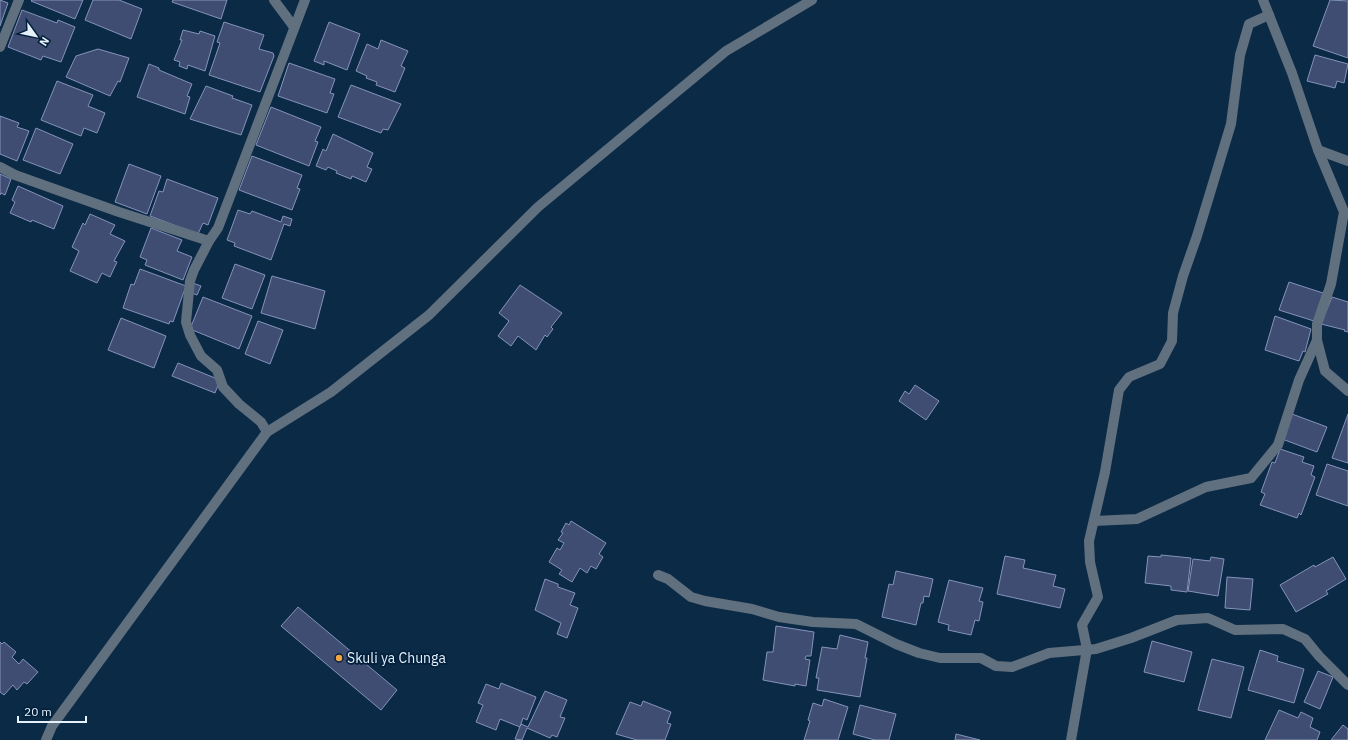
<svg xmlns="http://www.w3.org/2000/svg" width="1348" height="740" font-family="'IBM Plex Sans',sans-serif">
<rect width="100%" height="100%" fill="#0b2a46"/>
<!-- building -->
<g fill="#404d72" stroke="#8493bc">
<path d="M0,0L8,3L0,26Z"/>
<path d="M32,0H83L75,19L31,1Z"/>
<path d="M93,0H119L142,9L131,39L85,20Z"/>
<path d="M173,0H227L221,19L172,2Z"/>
<path d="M1330,0L1348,1V58L1313,46Z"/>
<path d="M22,10L57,23L58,20L75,27L61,62L43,56L41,60L8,47Z"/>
<path d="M224,22L264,35L259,49L273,53L274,56L260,92L209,75L220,43L217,42Z"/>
<path d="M329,22L360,34L347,70L324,61V65L314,61Z"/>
<path d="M183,30L199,34L200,31L215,36L205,71L188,65L187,69L179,66L180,62L174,60L182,40H180Z"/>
<path d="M381,40L408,51L401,66L405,68L395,92L376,85L377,82L366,78L367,76L356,71L367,44L378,49Z"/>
<path d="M98,49L129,58L120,82L118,81L110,96L66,77L76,56Z"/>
<path d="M1315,55L1348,64L1344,83L1337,81L1335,88L1307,81Z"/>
<path d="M289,63L335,79L330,93L334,94L327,113L278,96Z"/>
<path d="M149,64L159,68V70L192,84L187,96L190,97L185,114L137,97Z"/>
<path d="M57,81L93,95L88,106L105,113L97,133L84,128L81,136L41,120Z"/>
<path d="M351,85L401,104L388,130L383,129L381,133L338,117Z"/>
<path d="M206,86L233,96L232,98L252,105L241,135L190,119Z"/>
<path d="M271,107L321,127L315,141L318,142L309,166L256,145Z"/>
<path d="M0,116L19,123L17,127L29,131L17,161L0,154Z"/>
<path d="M36,128L73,144L60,174L23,160Z"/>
<path d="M333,134L373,153L367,167L372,169L366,182L352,176L351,179L336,173L337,171L328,167L326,170L316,166L323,149L326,151Z"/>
<path d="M252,156L302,175L297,188L300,189L292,210L239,190Z"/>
<path d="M129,164L161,176L147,214L115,202Z"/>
<path d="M0,174L11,179L5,195L1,193L0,195Z"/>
<path d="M167,179L218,198L208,225L203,223L198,234L150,216L159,191L163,192Z"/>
<path d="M18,186L63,206L54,229L32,220L31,222L10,213L15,202L12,200Z"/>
<path d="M238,210L250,214L252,211L281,222L283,216L292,219L290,226L284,224L271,260L234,246L235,243L227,240Z"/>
<path d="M90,214L115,225L110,234L125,241L114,261L117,262L110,277L102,273L97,283L70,271L79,251L72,247L83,223L85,225Z"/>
<path d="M151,228L182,240L177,251L192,257L183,280L145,265L147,260L140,257Z"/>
<path d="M235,264L265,275L252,309L222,298Z"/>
<path d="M140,269L186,286L173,322L170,321L169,324L123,308L131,284L134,285Z"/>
<path d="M272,276L325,291L315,329L261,313Z"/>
<path d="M1289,282L1323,293L1314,321L1279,310Z"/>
<path d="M193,283L201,286L197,295L189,292Z"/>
<path d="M520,285L562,313L551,327L553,329L547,337L545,335L536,350L518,336L511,346L498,336L509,321L499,313Z"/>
<path d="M203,297L252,316L239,349L190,329Z"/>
<path d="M1332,297L1348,302V332L1344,331L1345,330L1321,324Z"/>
<path d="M1275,316L1311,329L1305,352L1303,351L1299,361L1265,350Z"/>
<path d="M121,318L166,336L154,368L108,350Z"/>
<path d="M258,321L283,330L270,364L245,354Z"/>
<path d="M178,363L220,380L215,393L172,376Z"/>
<path d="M915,385L939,401L926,420L899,401L905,391L909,394Z"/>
<path d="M1292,414L1327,427L1317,452L1282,439Z"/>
<path d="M1348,414V463L1332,458Z"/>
<path d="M1280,449L1304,457L1302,462L1314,466L1311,475L1315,477L1301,515L1299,513L1297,518L1260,505L1265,494L1261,492L1272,462L1275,463Z"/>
<path d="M1327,464L1348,471V506L1316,495Z"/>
<path d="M571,521L606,543L599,554L603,557L596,569L591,566L587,573L580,568L572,582L559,574L562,570L549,562L557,548L560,550L564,543L558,540L563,533L561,532L566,523L569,525Z"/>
<path d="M1161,555L1191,558L1187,592L1171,590V586L1145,583L1148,556L1161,557Z"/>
<path d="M1005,556L1025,560L1023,568L1056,575L1053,586L1065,589L1060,608L997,594Z"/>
<path d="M1211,557L1224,559L1218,596L1188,591L1193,559L1210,561Z"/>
<path d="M1333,557L1346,579L1326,591L1328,594L1296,612L1280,585L1314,565L1315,567Z"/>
<path d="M896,571L933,579L929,597L924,596L923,603H921L916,625L882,617L889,584L893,585Z"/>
<path d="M1227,577L1253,579L1250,610L1225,608Z"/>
<path d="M545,579L558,584V587L575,593L570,605L578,608L567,638L557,634L561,623L535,610Z"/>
<path d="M949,580L983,588L979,601L983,602L979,621L975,620L971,635L948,630L949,625L938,622Z"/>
<path d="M298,607L397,690L381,710L281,626Z"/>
<path d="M776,626L814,632L811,656H806L805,659L810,660L806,686L795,684V686L763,680L767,652H773Z"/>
<path d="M840,635L868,642L865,658H867L860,697L817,690L819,678H816L822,647L837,649Z"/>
<path d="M1152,641L1192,652L1184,682L1144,672Z"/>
<path d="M0,642L2,644L4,642L16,652L12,657L19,664L23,659L38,672L27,684L24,682L17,690L13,685L4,695L0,692Z"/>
<path d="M1260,650L1278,656L1277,661L1304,669L1294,703L1248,690Z"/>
<path d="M1212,659L1244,667L1231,718L1198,710Z"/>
<path d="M1318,671L1333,677L1320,709L1304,702Z"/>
<path d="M501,683L536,697L527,720L523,718L520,727L500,719L496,730L476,722L483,705L478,703L486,684L499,689Z"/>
<path d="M545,691L567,700L560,717L565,718L557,737L552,735L550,738L527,728L522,740L515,739L521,724L528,727Z"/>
<path d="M824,699L848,707L838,740H804L810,721L808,720L813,703L822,706Z"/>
<path d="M643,701L671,712L667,723L671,724L665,740H637L616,734L630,702L641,706Z"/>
<path d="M860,705L896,714L889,740H875L853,734Z"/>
<path d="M1279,710L1298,718L1301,712L1313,718L1310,727L1320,732L1317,740H1265Z"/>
<path d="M1343,725L1348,729V740H1331Z"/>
<path d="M956,734L980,740H955Z"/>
</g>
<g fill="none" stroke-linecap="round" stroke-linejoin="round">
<!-- minor -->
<g stroke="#61707e" stroke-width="10">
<path d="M274,0L294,27"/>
<path d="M0,47L19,0"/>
<path d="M1318,150L1348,161"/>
<path d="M0,167L15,175L119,212L209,241"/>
<path d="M1317,340L1325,371L1348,391"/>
<path d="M267,432L261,422L239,404L223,387L217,370L201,356L190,335L186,322L190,281L194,270L209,241L218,228L305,0"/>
<path d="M1094,521L1137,519L1206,487L1251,478L1278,445L1299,380L1317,340V324L1331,284L1344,212L1318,150L1292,73L1263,0"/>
<path d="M658,575L668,579L691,597L705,601L752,609L779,617L813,622L856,624L896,644L919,653L940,658H981L996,666L1012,667L1049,653L1096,649L1131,638L1177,620L1208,618L1235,630L1283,629L1305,639L1319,656L1348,685"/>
<path d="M46,740L52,726L267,432L331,392L429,315L538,207L726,51L812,0"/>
<path d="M1071,740L1087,649L1082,625L1098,597L1090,562L1089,541L1105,472L1119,390L1129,377L1160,364L1172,341L1173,313L1183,276L1197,236L1231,124L1240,55L1249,24L1269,15"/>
</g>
</g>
<!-- markers -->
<circle fill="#f2a541" stroke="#02203c" stroke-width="1.5" cx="339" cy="658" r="4"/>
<g text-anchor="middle" stroke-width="3.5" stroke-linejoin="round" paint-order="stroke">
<!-- poi labels -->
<g font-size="14" fill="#e5f0fb" stroke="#02203c" text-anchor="start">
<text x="347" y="663">Skuli ya Chunga</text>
</g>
</g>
<!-- north arrow -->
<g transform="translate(36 36) rotate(123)" stroke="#02203c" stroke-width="3" paint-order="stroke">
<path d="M0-3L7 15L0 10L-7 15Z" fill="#e5f0fb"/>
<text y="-6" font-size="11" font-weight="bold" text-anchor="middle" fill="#e5f0fb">N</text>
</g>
<!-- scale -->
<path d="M18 716v6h68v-6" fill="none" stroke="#e5f0fb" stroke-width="2"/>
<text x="24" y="716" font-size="12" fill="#e5f0fb" stroke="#02203c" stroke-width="3" paint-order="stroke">20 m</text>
</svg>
